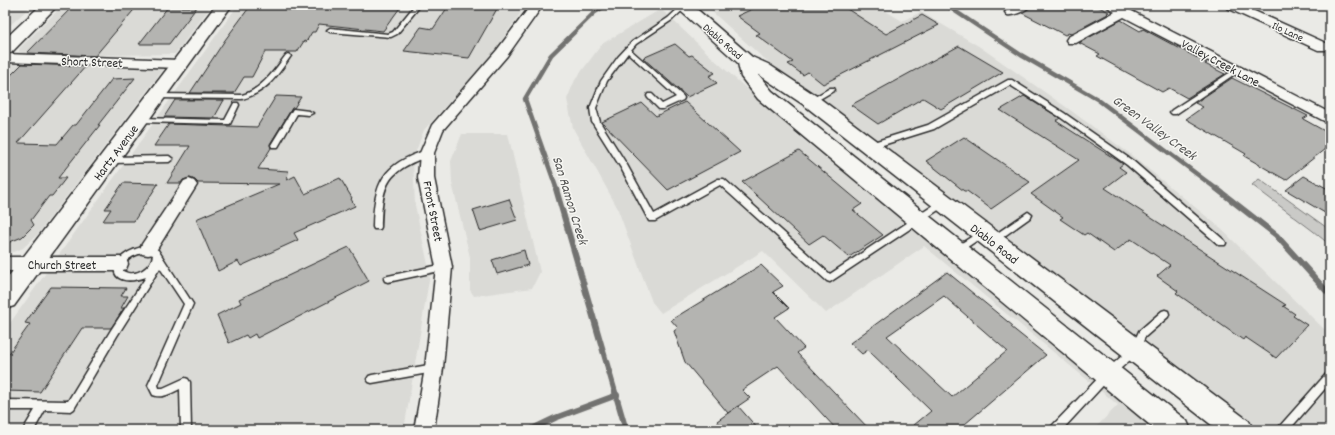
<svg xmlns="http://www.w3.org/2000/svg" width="1335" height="435" font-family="Dekko,sans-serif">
<rect width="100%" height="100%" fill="#eaeae6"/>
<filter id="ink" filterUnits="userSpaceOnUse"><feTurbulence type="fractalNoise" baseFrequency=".025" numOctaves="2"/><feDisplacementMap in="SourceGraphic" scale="8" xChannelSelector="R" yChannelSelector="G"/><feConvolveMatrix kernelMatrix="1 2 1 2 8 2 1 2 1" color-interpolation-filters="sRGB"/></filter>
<g filter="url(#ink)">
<!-- built -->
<g fill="#dadad6">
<path d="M5,5H32L5,30Z"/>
<path d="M63,5H212L175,54L112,55L24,54L19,52V49Z"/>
<path d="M238,5H521L524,8L493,53L424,130L413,159L415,205L430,274L404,430H5V330Z"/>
<path d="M707,5H876L902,21L921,12L980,47L1066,107L1130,154L1218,226L1323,328L1330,333V430H1259L1174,368L761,56L709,9Z"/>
<path d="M661,9L717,62L801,138L1161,430H1093L1118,405L924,246L826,313L763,251L661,313L652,302L617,207L573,128L567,99L575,80L602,44Z"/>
<path d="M16,63L166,66L37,235L23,248L14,252H5V66Z"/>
<path d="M462,134H508L540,272L532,288L474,296L470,290V257L452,183L451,161Z"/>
</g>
<!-- green -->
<path fill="#cacac7" stroke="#7a7a79" d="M1259,179L1330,230V245L1313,231L1252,185Z"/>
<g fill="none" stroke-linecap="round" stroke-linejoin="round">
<!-- stream-far1 -->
<g stroke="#727270" stroke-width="4.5">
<path d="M946,5L1021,55L1097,99L1218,190"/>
<path d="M557,190L525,99L551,55L595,12L606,5"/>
</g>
<!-- stream -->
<g stroke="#727270" stroke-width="6">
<path d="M556,189L626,430"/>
<path d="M1217,189L1276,235L1330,295"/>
<path d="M530,430L555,418L617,395"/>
</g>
</g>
<!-- building -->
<g fill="#b4b4b1" stroke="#2b2b2b" fill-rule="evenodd">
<path d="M74,5H138L95,56L27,53Z"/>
<path d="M251,5H402L383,31L319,24L315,32H312L306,42L304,41L297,52H265L252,77H244L234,93H190L225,40Z"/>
<path d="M449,5H481L498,7L469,58L404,51L421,27L433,29Z"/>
<path d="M761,5H841L886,34L922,15L939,25L823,84L808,72L803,75L788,64L793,62L756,35L760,33L737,16Z"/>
<path d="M1032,5H1095L1109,12L1107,13L1108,14L1070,34L1069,33L1065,35L1022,13Z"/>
<path d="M168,7H197L169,44H139Z"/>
<path d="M1121,20L1140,31L1143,29L1207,63L1205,64L1225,74L1187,98L1169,88L1162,92L1097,56L1100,54L1079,43Z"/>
<path d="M675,44L689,56L692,55L715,73L709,76L717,83L687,97L643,58Z"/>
<path d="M959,46L1003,72L941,109L923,98L878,124L851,105Z"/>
<path d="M22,64L86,66L18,143L57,144L73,125H76L112,79L135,78L98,125H100L58,178H66L52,196H49L31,220L34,225L22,237L5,244V81Z"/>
<path d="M1232,78L1308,116L1303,119L1330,134V145L1286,180L1244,156L1246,154L1186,119L1203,107L1195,103Z"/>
<path d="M276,96L301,97L294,108H292L270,144L271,148L258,169L288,171L287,180L295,176L305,194L340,178L352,198L351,199L355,206L294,233L298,240L241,266L238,261L218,271L196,219L279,184L198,183L195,180L190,178L183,180L181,183H167L190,146H154L169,124L257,127Z"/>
<path d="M1024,96L1060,118L1056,121L1123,164L1119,167L1126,172L1105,188L1286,305L1283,306L1295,314L1293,316L1307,325L1276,358L1245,337L1243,340L1176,293L1178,291L1157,276L1170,265L1131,239L1114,252L1087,233L1084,235L1060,219L1063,217L1031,194L1079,160L1000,110Z"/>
<path d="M175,100H224L214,118L164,117Z"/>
<path d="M685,102L740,152L668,190L602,122L642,103L656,116Z"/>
<path d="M964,137L1030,182L991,209L967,191H964L926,161Z"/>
<path d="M799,151L862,204L853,210L883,235L849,257L823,235L809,244L742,182Z"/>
<path d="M1304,176L1330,190V216L1286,190Z"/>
<path d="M123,183L158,184L134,221H103L111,209H105Z"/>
<path d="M509,199L517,220L480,231L473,210Z"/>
<path d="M349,247L369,281L257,338L255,334L248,338L246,335L229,343L217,315L241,303L239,299Z"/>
<path d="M524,250L528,265L497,274L492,260Z"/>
<path d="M761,265L783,286L773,292L789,308L775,317L804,348L797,353L870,430H837L778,366L742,390L750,398L728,413L685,362L674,331L678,328L671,320Z"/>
<path d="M947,272L1013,326L1011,327L1046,355L958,430H908L931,411L868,350L862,354L850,343ZM944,296L1007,351L952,397L887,336Z"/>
<path d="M51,287L126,288L121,296H128L121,308H124L111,328H82L40,392L5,391V359L30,324L25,323Z"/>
<path d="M738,406L759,430H724L717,421Z"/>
</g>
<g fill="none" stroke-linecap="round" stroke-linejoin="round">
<defs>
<g id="lane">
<path d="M415,5H421L397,34L391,37L330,32L327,30L330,28L388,34L393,32Z"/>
<path d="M682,5L687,6L672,20L636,44L631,50L683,96L684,98L683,100L663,109H659L648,98L647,96L648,94H652L662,104L676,97L628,53L607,81L596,108L600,122L627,165L654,214L718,179H724L830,274L940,201H946L947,203L946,205L830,282L827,281L720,185L655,221H649L621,168L592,122L590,108L601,81L618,57L632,42L668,18Z"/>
<path d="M288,54L291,56C277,76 267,92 242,99L157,98L154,96L157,94L242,95C262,89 274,71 286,55Z"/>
<path d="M1237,68L1240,70L1239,71L1176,114H1172L1170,112L1172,110Z"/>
<path d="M1008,80H1012L1064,113L1133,161L1225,241L1226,243L1225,245H1219L1127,165L1060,117L1010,85L934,129L870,149L866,146L867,144L928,125Z"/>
<path d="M830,88H834L835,90L813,103H811L808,101Z"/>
<path d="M234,103H238L239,105L230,124H227L139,122L135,120L139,118L225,120Z"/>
<path d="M293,109L309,111L313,113L309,115L297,114L278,147H272L271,145Z"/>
<path d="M427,150L430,151L431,153L430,155C387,172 382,182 381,227L380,229H374L373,227C374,183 382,164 427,150Z"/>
<path d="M169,156L173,159L169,162L110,163L106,160L110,157Z"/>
<path d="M1028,212L1032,215L1031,217L996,242H990L989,240L990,238Z"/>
<path d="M982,230L985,231L986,233L985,235L960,252H954L953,250L954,248Z"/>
<path d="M148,246L158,250L193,304L158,385L159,388H163L185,378L188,379L190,382L191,430H181L180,389C171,393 163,399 153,395L148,385L184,304L160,268L117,336L74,409L71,411L45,410L34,430H23L35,410H5V400L68,401L111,330L146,277C103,292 105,252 148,246ZM147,252L153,255C151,268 135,278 123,271C123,258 137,254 147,252Z"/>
<path d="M444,264L447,265L448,267L447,269L444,270L388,282L385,281L384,279L385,277L388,276Z"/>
<path d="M1165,310L1168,311L1169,314L1168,317L1145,337L1138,353L1111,377L1062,430H1050L1051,427L1105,371L1132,347L1139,331L1162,311Z"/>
<path d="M434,364L437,365L439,368L437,371L434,372L372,383L369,382L367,379L369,376L372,375Z"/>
<path d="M1330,372V383L1289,430H1278L1279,427L1327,373Z"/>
</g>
<g id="street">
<path d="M531,5H543L507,56L443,130L434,153V178L452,267L443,368L434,430H414L425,368L436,267L418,178L420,153L432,125L497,50Z"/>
<path d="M1016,5H1031C1026,11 1014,16 1007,15L1005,12Z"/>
<path d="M1105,5H1120L1330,113V124L1124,17L1076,43H1068L1066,40L1068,37L1115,12Z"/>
<path d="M1225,5H1241L1328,44L1329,47L1328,50H1318L1227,8Z"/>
<path d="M5,54L180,60L185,61L187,64L185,67L180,68L5,62Z"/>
<path d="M189,179L194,181L197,185L154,254L148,255L142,254L140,249L142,244L184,181Z"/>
<path d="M5,257H120L126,259L128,264L126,269L120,271H5Z"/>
</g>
<g id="secondary">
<path d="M41,5H58L11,53L5,54V39Z"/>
<path d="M216,5H232L14,306L5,309V281Z"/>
<path d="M674,5H692L752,57L768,64L818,97L1249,421L1253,430H1218L804,105L758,74L772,91L1187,421L1191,430H1156L758,99L741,77L738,63Z"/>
</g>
</defs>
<!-- lane casing -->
<use href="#lane" stroke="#2b2b2b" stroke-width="3"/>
<!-- street casing -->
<use href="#street" stroke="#2b2b2b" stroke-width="3"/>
<!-- secondary casing -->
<use href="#secondary" stroke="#2b2b2b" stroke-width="3"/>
<!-- lane -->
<use href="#lane" fill="#f6f6f2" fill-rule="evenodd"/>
<!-- street -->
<use href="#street" fill="#f6f6f2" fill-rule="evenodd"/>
<!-- secondary -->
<use href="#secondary" fill="#f6f6f2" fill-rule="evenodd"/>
</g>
</g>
<g text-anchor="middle" stroke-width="3" stroke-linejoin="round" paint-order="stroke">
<!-- far-street labels -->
<g font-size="11" fill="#2b2b2b" stroke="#f6f6f2">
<text transform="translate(1288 31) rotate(25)" y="4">Ilo Lane</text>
<text transform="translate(723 41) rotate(41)" y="4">Diablo Road</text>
</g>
<!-- street labels -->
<g font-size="13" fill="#2b2b2b" stroke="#f6f6f2">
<text transform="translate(92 61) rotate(2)" y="5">Short Street</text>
<text transform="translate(1221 62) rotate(28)" y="5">Valley Creek Lane</text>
<text transform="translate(115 152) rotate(-53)" y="5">Hartz Avenue</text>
<text transform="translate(434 211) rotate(79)" y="5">Front Street</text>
<text transform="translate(995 243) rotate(38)" y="5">Diablo Road</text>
<text x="62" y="269">Church Street</text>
</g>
<!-- water labels -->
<g font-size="14" font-style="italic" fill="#545453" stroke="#f6f6f2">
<text transform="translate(1155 127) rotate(36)" y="5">Green Valley Creek</text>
<text transform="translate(571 200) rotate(73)" y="5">San Ramon Creek</text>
</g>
</g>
<!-- margin -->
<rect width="1335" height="435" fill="none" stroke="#f6f6f2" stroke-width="20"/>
<rect x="10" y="10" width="1315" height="415" fill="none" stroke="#2b2b2b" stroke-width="1.5" filter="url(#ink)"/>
</svg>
